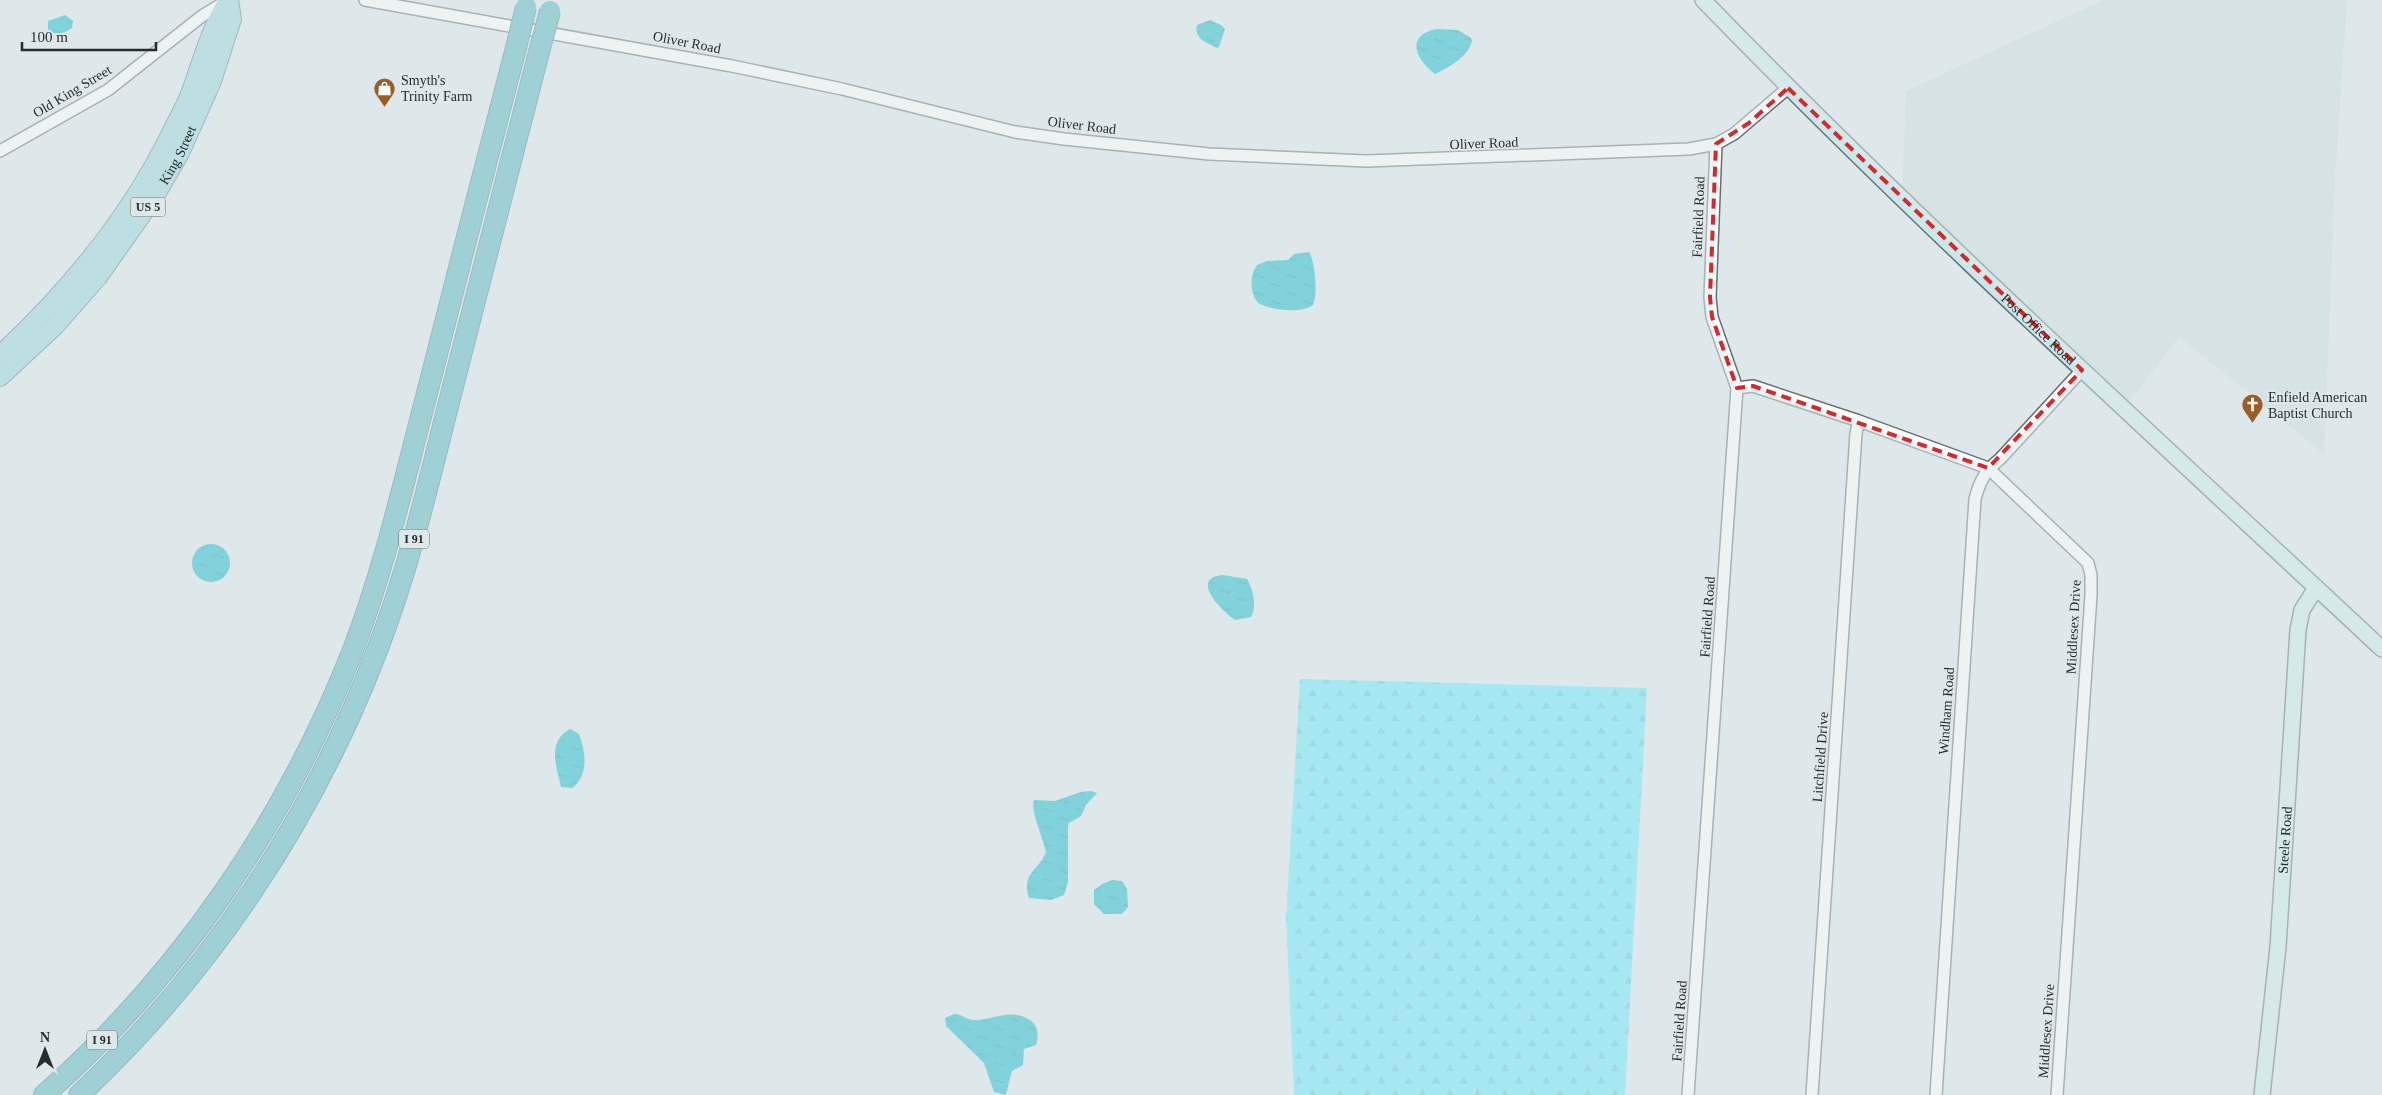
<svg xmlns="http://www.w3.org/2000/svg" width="2382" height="1095" font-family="Georgia,serif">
<defs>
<pattern id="forest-firs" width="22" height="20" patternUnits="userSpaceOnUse" patternTransform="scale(1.25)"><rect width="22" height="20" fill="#64ecfc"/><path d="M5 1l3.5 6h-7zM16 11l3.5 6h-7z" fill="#57cbd8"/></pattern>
<pattern id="water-ripples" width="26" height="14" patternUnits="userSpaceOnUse" patternTransform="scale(1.25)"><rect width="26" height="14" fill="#10b8c7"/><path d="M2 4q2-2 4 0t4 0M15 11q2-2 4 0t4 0" fill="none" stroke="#0f96a2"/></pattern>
</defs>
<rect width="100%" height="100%" fill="#dee8ea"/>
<!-- built -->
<path fill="#cbdee1" d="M2103,0H2347L2335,178L2324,454L2179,337L2122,411L1902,195L1906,91Z"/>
<!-- forest -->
<path fill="url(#forest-firs)" d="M1300,679L1647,688L1625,1095H1294L1286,918Z"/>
<!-- water -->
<g fill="url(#water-ripples)">
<path d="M65,15L73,21L72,28C65,33 56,36 48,31V21Z"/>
<path d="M1210,20L1221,25L1225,29L1219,47L1217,48C1207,42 1194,40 1197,25Z"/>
<path d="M1437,29L1458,30L1471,38L1472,41C1468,57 1449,67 1435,74C1415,59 1405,35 1437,29Z"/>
<path d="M1309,252C1315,260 1318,297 1313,305C1302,314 1270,310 1258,303C1250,293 1249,276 1257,265L1267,261L1288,260L1294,254Z"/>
<circle cx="211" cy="563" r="19"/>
<path d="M1223,575L1247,579C1253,589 1257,607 1251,617L1235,620C1223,612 1188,578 1223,575Z"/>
<path d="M570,729L579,734C586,752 589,776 572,788L561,787C556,766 547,741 570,729Z"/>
<path d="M1091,791L1097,793L1086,805L1081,816L1069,823L1068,826V882L1064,895L1051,900L1029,898C1021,872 1039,871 1046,852C1043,838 1030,810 1034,800L1055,801L1081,792Z"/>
<path d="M1112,880L1122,881L1127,889L1128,907L1122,914H1104L1094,904V890L1102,884Z"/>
<path d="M954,1014C962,1014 965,1019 972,1020C993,1021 1010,1007 1030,1020C1038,1025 1039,1035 1036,1045L1024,1049L1023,1065L1012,1071L1006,1095L994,1092L984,1063L946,1026L945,1018Z"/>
</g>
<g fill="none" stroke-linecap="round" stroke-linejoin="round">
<defs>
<g id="street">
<path d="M365,0L732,66L842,89L1015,132L1064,139L1209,154L1366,161L1689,149L1716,144L1734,134L1788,88"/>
<path d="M0,151L108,90L202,16L225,2"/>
<path d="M1737,388L1753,386L1859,421L1988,468L2088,563L2091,575V595L2057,1095"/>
<path d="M1688,1095L1737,388L1712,317L1710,297L1716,144"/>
<path d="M1812,1095L1856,433L1859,421"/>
<path d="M1936,1095L1975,499C1980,480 1986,470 2000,459L2082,370"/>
</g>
<g id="secondary">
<path id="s1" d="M1703,0C1921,225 2153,435 2382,649"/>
<path id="s2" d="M2262,1095L2278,947L2298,630L2302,610L2316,588"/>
</g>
<g id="primary">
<path d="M0,355C70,290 130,218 172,131C178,119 185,107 190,94C202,62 210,28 229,0"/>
<path id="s3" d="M0,377L55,326L98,277L155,196L180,153L212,81L232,19L229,0"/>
</g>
<g id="highway">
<path d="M44,1095C181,974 286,820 353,650C384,569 403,485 425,401C455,283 485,166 516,48"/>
<path d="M79,1095C211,972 314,817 378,648C409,568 428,485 449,402C479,285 509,169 539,52"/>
</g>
</defs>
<!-- street casing -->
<use href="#street" stroke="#667071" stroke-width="14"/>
<!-- secondary casing -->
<use href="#secondary" stroke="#667071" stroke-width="18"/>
<!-- primary casing -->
<use href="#primary" stroke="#42848b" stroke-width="20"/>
<!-- highway casing -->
<use href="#highway" stroke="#42848b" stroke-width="22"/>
<!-- street -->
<use href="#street" stroke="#fff" stroke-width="11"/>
<!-- secondary -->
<use href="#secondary" stroke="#cae8ec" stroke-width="15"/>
<!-- primary -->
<use href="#primary" stroke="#96d2d9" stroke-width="18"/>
<!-- highway -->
<use href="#highway" stroke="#50b4bf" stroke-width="20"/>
<defs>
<g id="highway-bridge">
<path d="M516,48L526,7"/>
<path d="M539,52L550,11"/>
</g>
</defs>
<!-- highway-bridge casing -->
<use href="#highway-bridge" stroke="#42848b" stroke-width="22" stroke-linecap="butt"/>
<!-- highway-bridge -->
<use href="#highway-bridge" stroke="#50b4bf" stroke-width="20"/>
</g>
<!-- marked area -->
<path d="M0 0H2382V1095H0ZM1788,88L2082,370L1988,468L1753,386L1737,388L1712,317L1710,297L1716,144L1749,123Z" fill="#dee8ea" fill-opacity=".55" fill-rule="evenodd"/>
<path fill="none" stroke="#d62828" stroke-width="4" stroke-dasharray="10 6" stroke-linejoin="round" d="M1788,88L2082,370L1988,468L1753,386L1737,388L1712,317L1710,297L1716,144L1749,123Z"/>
<!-- icons -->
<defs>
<symbol id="shop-pin" viewBox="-11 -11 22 30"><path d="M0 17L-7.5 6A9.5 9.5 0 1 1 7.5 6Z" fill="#9c5c26" stroke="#dee8ea"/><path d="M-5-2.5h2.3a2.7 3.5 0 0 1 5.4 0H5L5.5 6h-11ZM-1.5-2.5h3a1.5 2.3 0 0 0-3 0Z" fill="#fff"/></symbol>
<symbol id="church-pin" viewBox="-11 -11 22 30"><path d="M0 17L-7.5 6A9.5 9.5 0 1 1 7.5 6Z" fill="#9c5c26" stroke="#dee8ea"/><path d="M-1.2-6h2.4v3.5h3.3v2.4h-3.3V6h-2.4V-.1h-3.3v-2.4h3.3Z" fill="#fff"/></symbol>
</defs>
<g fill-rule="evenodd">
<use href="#shop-pin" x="372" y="76" width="25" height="34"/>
<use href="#church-pin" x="2240" y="392" width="25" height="34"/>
</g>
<g text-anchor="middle" stroke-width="4" stroke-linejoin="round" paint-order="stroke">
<!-- shield labels -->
<g fill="#dee8ea" stroke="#5e6464" stroke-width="1">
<rect x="130.5" y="197.5" width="35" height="19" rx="4"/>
<rect x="399" y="529.5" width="30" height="19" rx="4"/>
<rect x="87" y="1030.5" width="30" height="19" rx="4"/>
</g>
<g font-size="12" font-weight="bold" fill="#272b2b">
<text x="148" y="211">US 5</text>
<text x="414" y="543">I 91</text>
<text x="102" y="1044">I 91</text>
</g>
<!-- street labels -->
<g font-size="14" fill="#272b2b" stroke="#dee8ea">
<text transform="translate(687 42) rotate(11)" y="5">Oliver Road</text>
<text transform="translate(72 91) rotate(-31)" y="5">Old King Street</text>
<text transform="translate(1082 125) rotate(7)" y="5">Oliver Road</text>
<text transform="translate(1484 143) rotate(-2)" y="5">Oliver Road</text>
<text dy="5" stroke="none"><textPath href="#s3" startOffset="286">King Street</textPath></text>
<text transform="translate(1698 217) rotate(-88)" y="5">Fairfield Road</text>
<text dy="5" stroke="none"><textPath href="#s1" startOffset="470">Post Office Road</textPath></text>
<text transform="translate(1707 617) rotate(-86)" y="5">Fairfield Road</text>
<text transform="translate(2073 627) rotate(-87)" y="5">Middlesex Drive</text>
<text transform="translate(1946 711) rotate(-86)" y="5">Windham Road</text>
<text transform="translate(1820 757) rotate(-86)" y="5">Litchfield Drive</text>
<text dy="5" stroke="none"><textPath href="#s2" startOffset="256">Steele Road</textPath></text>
<text transform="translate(1679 1021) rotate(-86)" y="5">Fairfield Road</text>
<text transform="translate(2046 1031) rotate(-86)" y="5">Middlesex Drive</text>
</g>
<!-- poi labels -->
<g font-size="14" fill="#272b2b" stroke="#dee8ea" text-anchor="start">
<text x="401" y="85">Smyth's<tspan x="401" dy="16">Trinity Farm</tspan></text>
<text x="2268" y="402">Enfield American<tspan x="2268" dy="16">Baptist Church</tspan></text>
</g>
</g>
<!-- north arrow -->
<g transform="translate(45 1050)" stroke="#dee8ea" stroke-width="4" paint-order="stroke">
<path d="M0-4L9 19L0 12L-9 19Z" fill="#272b2b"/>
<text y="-8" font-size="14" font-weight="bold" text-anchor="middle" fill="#272b2b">N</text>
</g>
<!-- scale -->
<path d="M22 42v8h134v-8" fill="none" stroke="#272b2b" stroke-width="2.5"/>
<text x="30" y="42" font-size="15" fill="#272b2b" stroke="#dee8ea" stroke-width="4" paint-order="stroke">100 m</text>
</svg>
